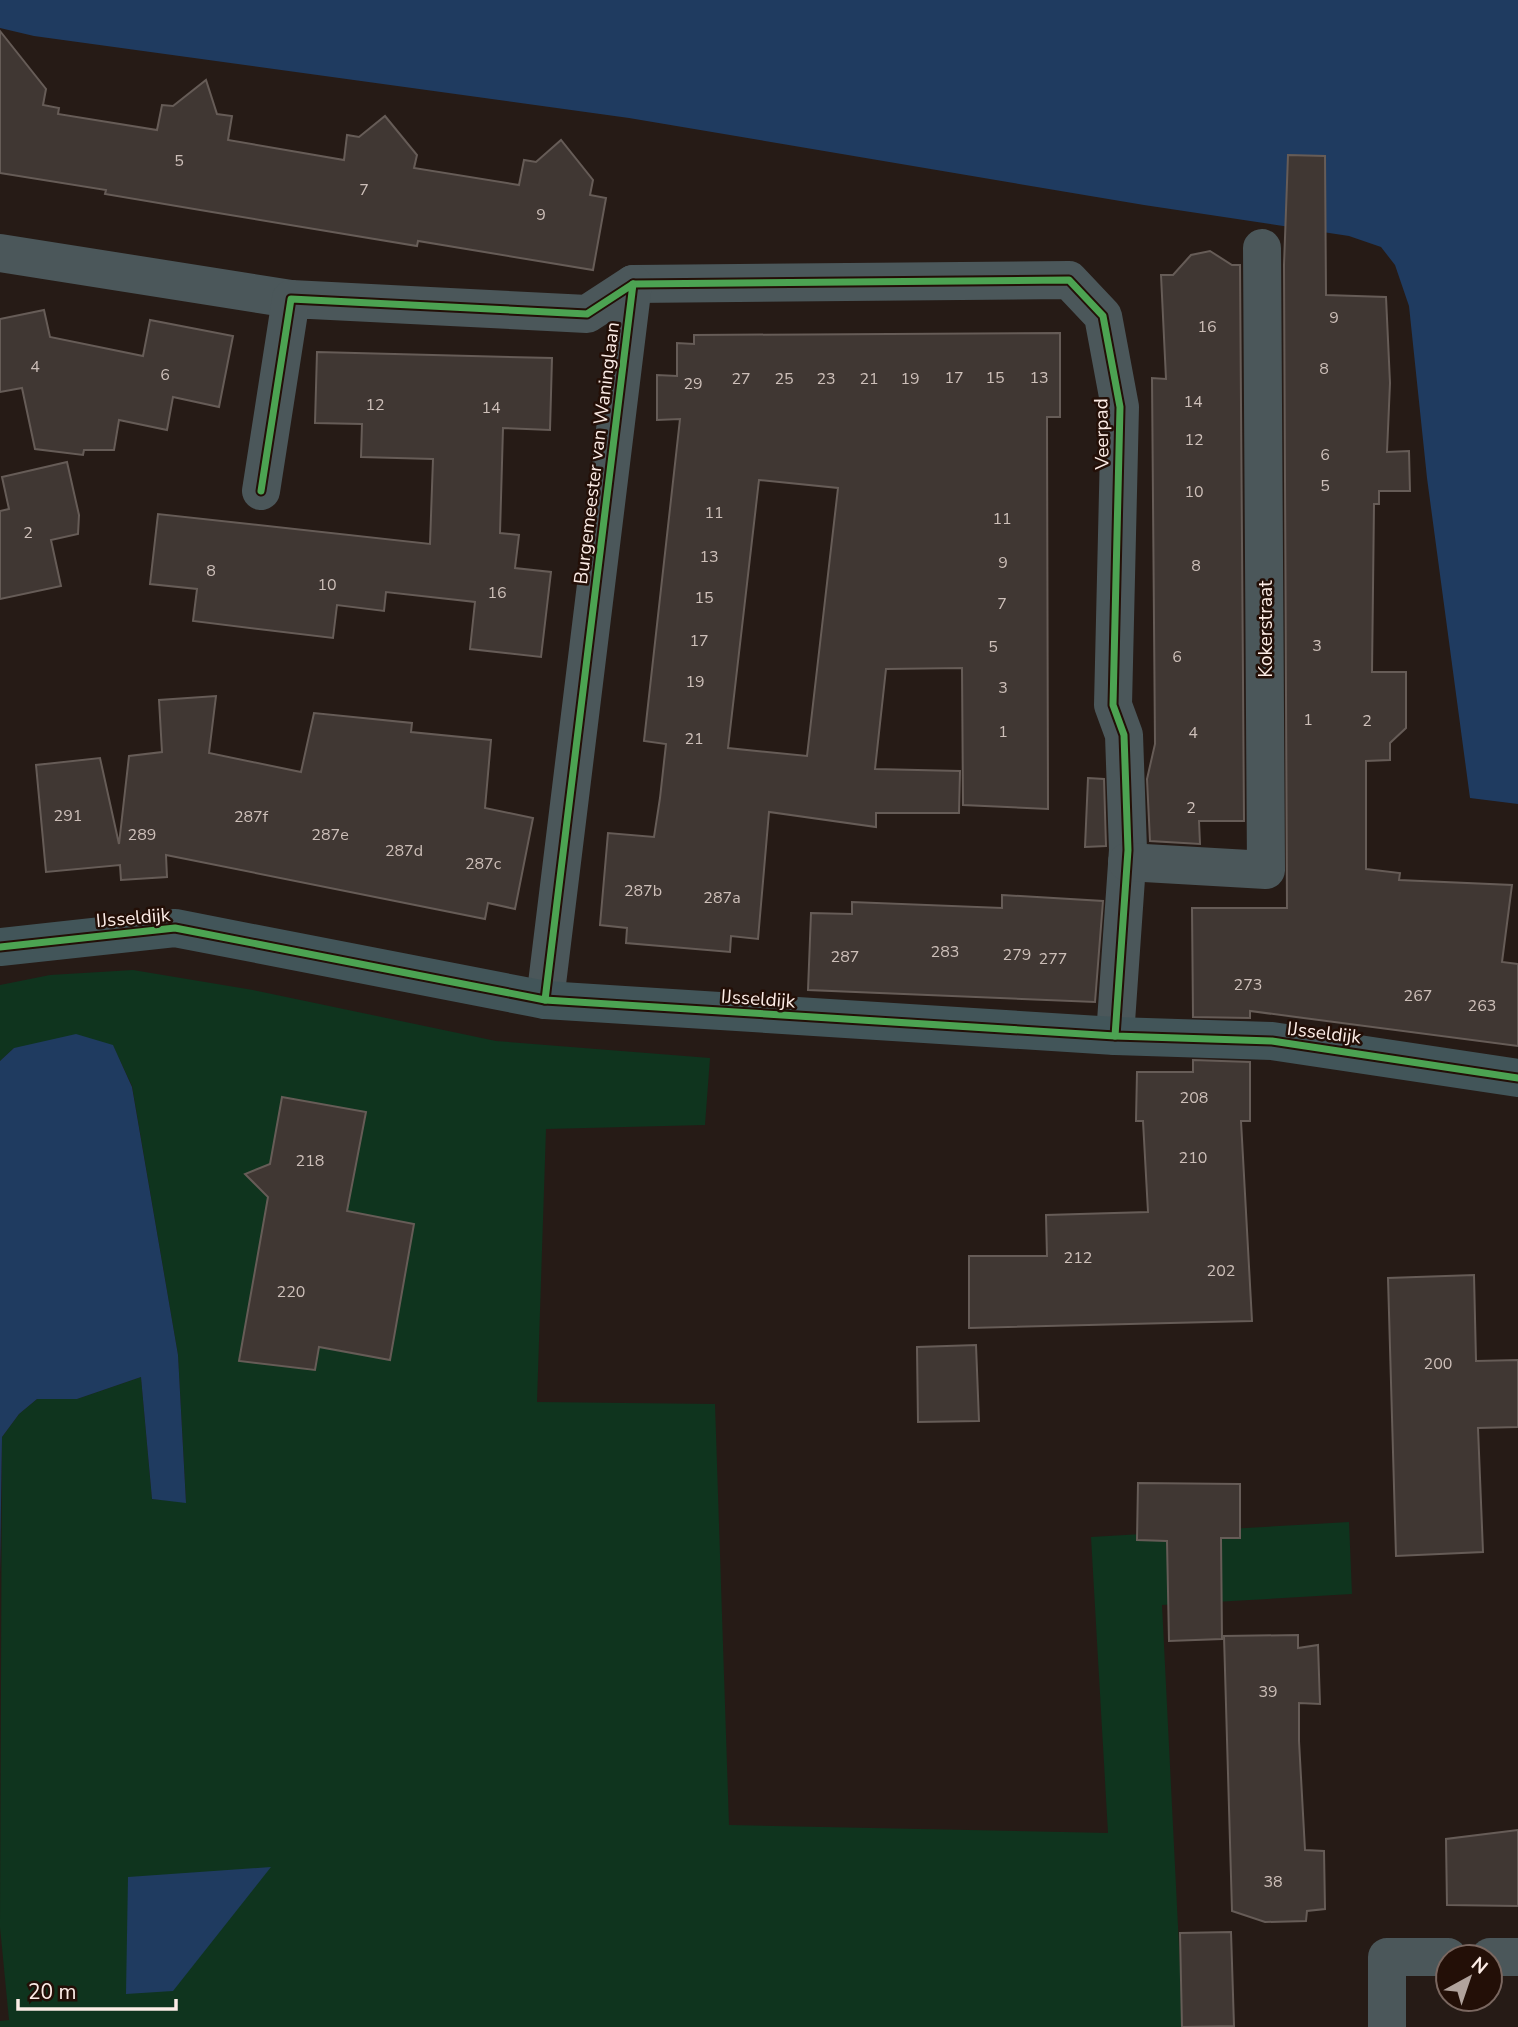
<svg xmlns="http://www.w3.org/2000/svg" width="1518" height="2027" font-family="'Nunito Sans',sans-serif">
<rect width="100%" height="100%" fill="#261b16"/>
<!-- green -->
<path fill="#0f341e" d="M133,970L253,990L496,1041L710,1058L705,1125L546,1129L537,1402L715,1404L729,1825L1108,1833L1091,1537L1349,1522L1352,1594L1162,1605L1183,2027H0V2021L9,2020L0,1927L2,1437L19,1414L37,1399H77L141,1377L152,1499L186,1502L178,1355L132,1086L113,1046L14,1048L0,1061V985L50,975Z"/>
<!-- water -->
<g fill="#1f3b60">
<path d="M0,0H1518V804L1470,798L1427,478L1409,306L1395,265L1381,247L1349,236L1144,205L629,118L34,36L0,28Z"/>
<path d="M76,1034L113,1045L132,1087L178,1355L186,1503L152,1499L141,1377L77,1399H37L19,1414L2,1437L0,1573V1061L14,1048Z"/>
<path d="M271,1867L173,1991L126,1994L128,1877Z"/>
</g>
<!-- building -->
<g fill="#403733" stroke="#665c57" stroke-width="2" fill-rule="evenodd">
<path d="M0,31L46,89L43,105L59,108L58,114L157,130L162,105L173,106L206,80L217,114L232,116L228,140L344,160L347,135L359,137L385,116L417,155L414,168L519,185L524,160L536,162L561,140L593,180L590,195L606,198L593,270L418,241L417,246L212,212L105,194L106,190L0,173Z"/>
<path d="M1288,155L1325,156L1326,295L1386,297L1390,383L1387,452L1409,451L1410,491H1379V504H1374L1372,672H1406V728L1390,743V760L1366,761V869L1400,873L1399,880L1512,885L1502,962L1518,964V1046L1250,1011V1018L1193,1017L1192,908H1287L1284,265Z"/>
<path d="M1210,251L1232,265H1240L1244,821H1199L1200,844L1150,841L1147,779L1155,744L1152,378L1166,379L1161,275H1173L1191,255Z"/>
<path d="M44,310L50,337L143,356L150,320L233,336L219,407L173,397L167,430L119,420L114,450H84L83,455L35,449L22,388L0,392V319Z"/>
<path d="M1060,333V417H1047L1048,809L963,805L962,668L886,669L875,769L960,771L959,813H876V827L769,812L758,939L731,936L730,952L626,943L627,928L600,925L608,833L654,837L660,798L666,744L644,741L680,419L657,420V375L677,376V343L694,344V335ZM759,480L838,488L807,756L728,748Z"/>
<path d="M317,352L552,358L550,430L503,428L500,533L519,535L515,568L551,572L541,657L470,649L475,602L386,592L384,611L337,605L333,638L193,621L197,589L150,584L158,514L430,544L433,459L361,457L362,424L315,423Z"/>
<path d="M67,462L79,515L78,534L51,540L61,586L0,599V511L9,509L2,477Z"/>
<path d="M216,696L209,753L301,772L314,713L412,723L411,732L491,740L485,808L533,818L515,909L488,903L485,919L166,855L167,877L121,880L120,865L46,872L36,765L100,758L119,844L129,756L162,752L159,700Z"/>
<path d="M1088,778L1104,779L1106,846L1085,847Z"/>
<path d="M1002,895L1103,901L1095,1002L808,990L811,913L852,914V902L1002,908Z"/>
<path d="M1193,1060L1250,1062V1121H1241L1252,1321L969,1328V1256H1047L1046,1215L1148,1212L1143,1121H1136L1137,1072H1193Z"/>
<path d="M282,1097L366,1112L347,1211L414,1224L390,1360L319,1347L315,1370L239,1361L268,1197L245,1174L270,1164Z"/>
<path d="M1474,1275L1476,1361L1518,1360V1427L1478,1428L1483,1552L1396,1556L1388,1278Z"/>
<path d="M976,1345L979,1421L918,1422L917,1347Z"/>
<path d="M1138,1483L1240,1484V1538H1221L1222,1639L1169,1641L1167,1541L1137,1540Z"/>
<path d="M1298,1635V1648L1318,1645L1320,1704L1299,1703V1741L1305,1850L1324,1851L1325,1909L1307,1911L1306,1921L1265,1922L1232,1911L1224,1636Z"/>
<path d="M1518,1830V1906L1447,1905L1446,1839Z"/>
<path d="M1231,1932L1234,2026L1182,2027L1180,1933Z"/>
</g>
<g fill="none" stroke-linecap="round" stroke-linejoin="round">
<!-- street -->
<g stroke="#4b575a" stroke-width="38">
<path d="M0,253L291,299"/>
<path d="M633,284L1069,280L1103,316L1120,407L1113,705L1124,735L1128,850L1115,1036"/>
<path d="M261,491L291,299L587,314L633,284L545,1000"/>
<path d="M1127,862L1266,870L1262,248"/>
<path d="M1490,1957H1518"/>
<path d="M1387,2027V1957H1448"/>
</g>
<!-- secondary -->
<path stroke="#425559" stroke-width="38" d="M0,947L175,928L545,1000L1115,1036L1272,1041L1518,1078"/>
<defs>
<g id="cycleway">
<path d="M633,284L1069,280L1103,316L1120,407L1113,705L1124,735L1128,850L1115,1036"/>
<path d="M261,491L291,299L587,314L633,284L545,1000"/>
<path d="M0,947L175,928L545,1000L1115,1036L1272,1041L1518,1078"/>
</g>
</defs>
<!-- cycleway casing -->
<use href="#cycleway" stroke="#230f07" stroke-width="11"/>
<!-- cycleway -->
<use href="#cycleway" stroke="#4ca352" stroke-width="7"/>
</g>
<g text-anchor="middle" stroke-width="5" stroke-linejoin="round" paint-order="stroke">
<!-- number labels -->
<g font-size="16" fill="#cdbfb9">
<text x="179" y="166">5</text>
<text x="364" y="195">7</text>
<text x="541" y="220">9</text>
<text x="1334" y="323">9</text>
<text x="1207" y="332">16</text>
<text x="35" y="372">4</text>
<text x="1324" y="374">8</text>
<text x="165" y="380">6</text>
<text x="954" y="383">17</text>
<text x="995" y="383">15</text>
<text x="1039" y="383">13</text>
<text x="741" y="384">27</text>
<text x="784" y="384">25</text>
<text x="826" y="384">23</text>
<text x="869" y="384">21</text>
<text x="910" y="384">19</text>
<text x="693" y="389">29</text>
<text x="1193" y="407">14</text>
<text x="375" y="410">12</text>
<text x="491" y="413">14</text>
<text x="1194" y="445">12</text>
<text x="1325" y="460">6</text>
<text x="1325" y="491">5</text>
<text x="1194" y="497">10</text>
<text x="714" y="518">11</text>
<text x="1002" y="524">11</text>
<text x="28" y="538">2</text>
<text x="709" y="562">13</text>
<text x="1003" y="568">9</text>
<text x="1196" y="571">8</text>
<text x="211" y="576">8</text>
<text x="327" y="590">10</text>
<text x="497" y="598">16</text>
<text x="704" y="603">15</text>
<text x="1002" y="609">7</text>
<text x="699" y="646">17</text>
<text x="1317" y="651">3</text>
<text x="993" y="652">5</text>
<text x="1177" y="662">6</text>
<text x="695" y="687">19</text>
<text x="1003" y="693">3</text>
<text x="1308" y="725">1</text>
<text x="1367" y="726">2</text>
<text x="1003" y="737">1</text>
<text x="1193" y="738">4</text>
<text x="694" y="744">21</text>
<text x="1191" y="813">2</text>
<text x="68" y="821">291</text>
<text x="251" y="822">287f</text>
<text x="142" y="840">289</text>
<text x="330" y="840">287e</text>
<text x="404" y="856">287d</text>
<text x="483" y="869">287c</text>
<text x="643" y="896">287b</text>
<text x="722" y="903">287a</text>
<text x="945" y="957">283</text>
<text x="1017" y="960">279</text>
<text x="845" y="962">287</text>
<text x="1053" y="964">277</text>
<text x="1248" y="990">273</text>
<text x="1418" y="1001">267</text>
<text x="1482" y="1011">263</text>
<text x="1194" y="1103">208</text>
<text x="1193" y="1163">210</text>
<text x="310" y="1166">218</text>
<text x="1078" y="1263">212</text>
<text x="1221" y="1276">202</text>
<text x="291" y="1297">220</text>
<text x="1438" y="1369">200</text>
<text x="1268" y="1697">39</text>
<text x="1273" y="1887">38</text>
</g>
<!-- street labels -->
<g font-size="19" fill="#fcece6" stroke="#230f07">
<text transform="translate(1101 434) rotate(-91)" y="7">Veerpad</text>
<text transform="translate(596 453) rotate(-83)" y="7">Burgemeester van Waninglaan</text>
<text transform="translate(1265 629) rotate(-90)" y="7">Kokerstraat</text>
<text transform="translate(133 917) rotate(-5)" y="7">IJsseldijk</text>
<text transform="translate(758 998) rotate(4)" y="7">IJsseldijk</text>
<text transform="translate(1324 1032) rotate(7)" y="7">IJsseldijk</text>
</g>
</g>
<!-- north arrow -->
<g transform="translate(1469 1978) rotate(40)"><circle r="33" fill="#230f07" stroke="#7a6760" stroke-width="2"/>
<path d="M0-5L12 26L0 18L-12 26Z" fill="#b1a39d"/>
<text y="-10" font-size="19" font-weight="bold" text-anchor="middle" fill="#fcece6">N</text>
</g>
<!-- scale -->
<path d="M18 1999v10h158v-10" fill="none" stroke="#fcece6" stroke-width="3.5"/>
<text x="28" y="1999" font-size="21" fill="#fcece6" stroke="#230f07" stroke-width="5" paint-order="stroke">20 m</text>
</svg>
